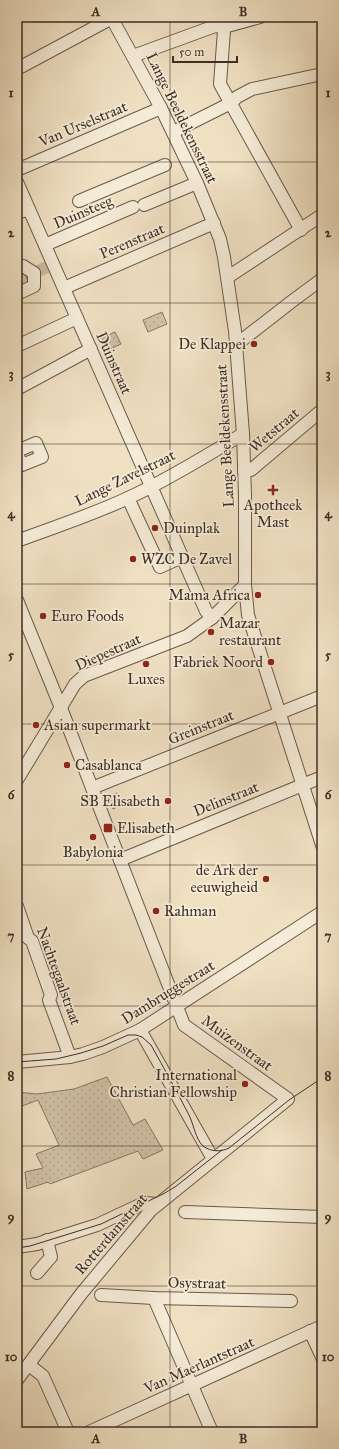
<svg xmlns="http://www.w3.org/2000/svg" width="339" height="1449" font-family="'IM FELL Great Primer',serif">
<defs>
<pattern id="park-dots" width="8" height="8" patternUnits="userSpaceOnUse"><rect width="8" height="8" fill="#d1c2a7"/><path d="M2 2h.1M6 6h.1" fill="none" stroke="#b4a790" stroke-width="1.8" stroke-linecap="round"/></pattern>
</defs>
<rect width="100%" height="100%" fill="#efe0c2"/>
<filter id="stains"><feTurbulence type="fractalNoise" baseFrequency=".005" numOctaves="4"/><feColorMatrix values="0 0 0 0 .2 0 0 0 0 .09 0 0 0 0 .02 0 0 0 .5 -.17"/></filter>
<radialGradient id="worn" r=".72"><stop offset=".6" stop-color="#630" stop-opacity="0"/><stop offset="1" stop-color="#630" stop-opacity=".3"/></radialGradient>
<!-- grass -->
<path fill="#d1c2a7" stroke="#867866" d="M117,793L121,805L113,809L108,796Z"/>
<!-- park -->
<g fill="url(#park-dots)" stroke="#867866">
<path d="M23,271L30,285L17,291V274Z"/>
<path d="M162,312L167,324L148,332L143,320Z"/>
<path d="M115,332L121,344L108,350L102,338Z"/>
<path d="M107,1077L133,1125L145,1119L163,1150L143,1159L138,1151L50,1184L48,1182L27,1189L25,1172L43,1168L36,1154L59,1145L38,1100L17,1108V1092L37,1094L74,1089Z"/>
</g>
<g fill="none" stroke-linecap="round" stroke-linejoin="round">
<!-- minor-tunnel -->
<path stroke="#cbbca3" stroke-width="12" stroke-dasharray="12 6" stroke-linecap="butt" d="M36,272L47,267"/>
<defs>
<g id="minor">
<path d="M111,17L161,108L197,183L220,239L224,257L235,331L243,434L245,495V585L248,615L322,845"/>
<path d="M225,17L220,84L301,230"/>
<path d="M133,56L215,26L224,27L260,17"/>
<path d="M17,69L112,18"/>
<path d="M173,132L231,103L237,97L252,89L322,74"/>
<path d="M17,170L161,108"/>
<path d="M17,182L206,611L212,618"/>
<path d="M79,201L165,165"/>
<path d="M144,205L197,183"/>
<path d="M17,212L29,210"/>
<path d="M45,245L133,207"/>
<path d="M17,269L23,266L34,273"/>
<path d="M228,277L322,215"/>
<path d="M64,288L214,223"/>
<path d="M17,294L34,286V273"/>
<path d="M237,344L291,302L322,279"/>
<path d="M17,346L77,318"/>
<path d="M17,389L91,349"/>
<path d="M17,451L36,443L42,457L22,465L17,454"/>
<path d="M244,470H251L322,410"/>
<path d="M128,498L160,567L182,557"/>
<path d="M17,541C54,527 92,515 128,498C168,480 205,456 243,434"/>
<path d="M17,600L61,708L184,1025L288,1099L151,1210L81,1294L17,1380"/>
<path d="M17,780L75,684L84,676L187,636L212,618L245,585"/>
<path d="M92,788L322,696"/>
<path d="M120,860L322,777"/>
<path d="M17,906L28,938L32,941L51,995L49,1000L70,1057"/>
<path d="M140,1030L213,1159"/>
<path d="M17,1062L70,1057L83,1054L103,1047L140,1030L322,912"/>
<path d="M185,1212L322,1217"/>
<path d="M17,1247L37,1244L97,1225L144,1203L158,1204"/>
<path d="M37,1273L51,1257L47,1240"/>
<path d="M101,1295L154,1298L291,1301"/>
<path d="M154,1298L212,1432"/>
<path d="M310,1331L322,1357"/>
<path d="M29,1365L43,1376L68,1432"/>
<path d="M89,1432L322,1326"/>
</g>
</defs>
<!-- minor casing -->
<use href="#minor" stroke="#695a4c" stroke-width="14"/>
<!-- minor -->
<use href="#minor" stroke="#f5ebd7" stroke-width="12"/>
<!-- tram -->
<g stroke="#3c2d25" stroke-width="1">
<path d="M17,1062L56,1059L81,1053L103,1046L128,1035H136L142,1037L151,1045C164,1068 177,1092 189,1115C194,1125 195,1138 203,1146C211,1152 221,1152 229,1148L289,1100L322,1078"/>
<path d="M17,1248L30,1246L101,1224L163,1194L175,1187L222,1150"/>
</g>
</g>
<!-- grid -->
<path fill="none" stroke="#3c2d25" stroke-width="1" stroke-opacity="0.55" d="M170,17V1432M17,162H322M17,303H322M17,444H322M17,584H322M17,724H322M17,865H322M17,1006H322M17,1146H322M17,1286H322"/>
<!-- markers -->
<g fill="#8f2418" stroke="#f5ebd7" stroke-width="1.5">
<circle cx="254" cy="344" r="4"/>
<path d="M271 484h4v4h4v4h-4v4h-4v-4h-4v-4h4z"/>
<circle cx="155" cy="528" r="4"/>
<circle cx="133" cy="559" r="4"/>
<circle cx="258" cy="595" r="4"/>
<circle cx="43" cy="616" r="4"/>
<circle cx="211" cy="632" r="4"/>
<circle cx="271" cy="662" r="4"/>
<circle cx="146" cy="664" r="4"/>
<circle cx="36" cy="725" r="4"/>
<circle cx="67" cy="765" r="4"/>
<circle cx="168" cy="801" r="4"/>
<rect x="103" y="823" width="10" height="10" rx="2"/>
<circle cx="93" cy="837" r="4"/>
<circle cx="266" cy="879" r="4"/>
<circle cx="156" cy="911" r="4"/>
<circle cx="245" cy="1084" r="4"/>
</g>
<g text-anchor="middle" stroke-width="3.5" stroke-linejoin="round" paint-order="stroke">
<!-- street labels -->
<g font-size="15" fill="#3c2d25" stroke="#f5ebd7">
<text transform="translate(182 118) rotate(64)" y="5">Lange Beeldekensstraat</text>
<text transform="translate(83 124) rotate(-23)" y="5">Van Urselstraat</text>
<text transform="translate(83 212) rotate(-23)" y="5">Duinsteeg</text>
<text transform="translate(132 241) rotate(-23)" y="5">Perenstraat</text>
<text transform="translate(114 363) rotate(66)" y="5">Duinstraat</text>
<text transform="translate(274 430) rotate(-40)" y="5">Wetstraat</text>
<text transform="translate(225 436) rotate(-93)" y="5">Lange Beeldekensstraat</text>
<text transform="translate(125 478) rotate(-26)" y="5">Lange Zavelstraat</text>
<text transform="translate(108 652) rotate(-24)" y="5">Diepestraat</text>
<text transform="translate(201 727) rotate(-22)" y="5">Greinstraat</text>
<text transform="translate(226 799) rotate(-22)" y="5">Delinstraat</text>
<text transform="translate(59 976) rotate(70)" y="5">Nachtegaalstraat</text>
<text transform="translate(168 992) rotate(-32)" y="5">Dambruggestraat</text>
<text transform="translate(237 1043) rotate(36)" y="5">Muizenstraat</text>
<text transform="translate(111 1234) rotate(-49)" y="5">Rotterdamstraat</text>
<text transform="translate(197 1283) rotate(1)" y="5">Osystraat</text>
<text transform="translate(199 1365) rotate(-24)" y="5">Van Maerlantstraat</text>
</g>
<!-- poi labels -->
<g font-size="15" fill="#3c2d25" stroke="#f5ebd7" text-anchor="start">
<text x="246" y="349" text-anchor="end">De Klappei</text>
<text x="273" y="510" text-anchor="middle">Apotheek<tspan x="273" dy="17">Mast</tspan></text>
<text x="163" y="533">Duinplak</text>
<text x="141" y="564">WZC De Zavel</text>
<text x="250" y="600" text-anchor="end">Mama Africa</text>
<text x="51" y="621">Euro Foods</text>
<text x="219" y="628">Mazar<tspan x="219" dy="17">restaurant</tspan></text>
<text x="263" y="667" text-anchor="end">Fabriek Noord</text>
<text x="146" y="684" text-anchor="middle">Luxes</text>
<text x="44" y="730">Asian supermarkt</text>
<text x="75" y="770">Casablanca</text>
<text x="160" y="806" text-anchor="end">SB Elisabeth</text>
<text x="117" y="833">Elisabeth</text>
<text x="93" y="857" text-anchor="middle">Babylonia</text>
<text x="258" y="875" text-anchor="end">de Ark der<tspan x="258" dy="17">eeuwigheid</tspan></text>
<text x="164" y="916">Rahman</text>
<text x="237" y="1080" text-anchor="end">International<tspan x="237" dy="17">Christian Fellowship</tspan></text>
</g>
</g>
<!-- margin -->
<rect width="339" height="1449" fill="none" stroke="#efe0c2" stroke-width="44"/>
<!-- scale -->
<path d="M173 56v6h64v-6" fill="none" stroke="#3c2d25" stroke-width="2"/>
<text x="179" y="56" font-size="12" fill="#3c2d25" stroke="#f5ebd7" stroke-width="3" paint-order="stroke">50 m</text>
<rect x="22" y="22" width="295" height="1405" fill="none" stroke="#3c2d25" stroke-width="1.5"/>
<g font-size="13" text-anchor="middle" font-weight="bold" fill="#3c2d25">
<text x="96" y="16">A</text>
<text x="243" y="16">B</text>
<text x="11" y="97">1</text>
<text x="328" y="97">1</text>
<text x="11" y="237">2</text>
<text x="328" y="237">2</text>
<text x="11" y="378">3</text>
<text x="328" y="378">3</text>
<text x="11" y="518">4</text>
<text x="328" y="518">4</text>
<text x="11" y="659">5</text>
<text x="328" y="659">5</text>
<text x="11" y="799">6</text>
<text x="328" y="799">6</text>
<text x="11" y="940">7</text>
<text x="328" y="940">7</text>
<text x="11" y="1080">8</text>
<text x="328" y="1080">8</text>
<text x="11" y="1221">9</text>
<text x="328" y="1221">9</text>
<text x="11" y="1361">10</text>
<text x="328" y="1361">10</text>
<text x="96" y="1443">A</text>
<text x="243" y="1443">B</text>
</g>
<rect width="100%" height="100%" filter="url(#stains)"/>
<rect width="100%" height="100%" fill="url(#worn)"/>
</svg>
